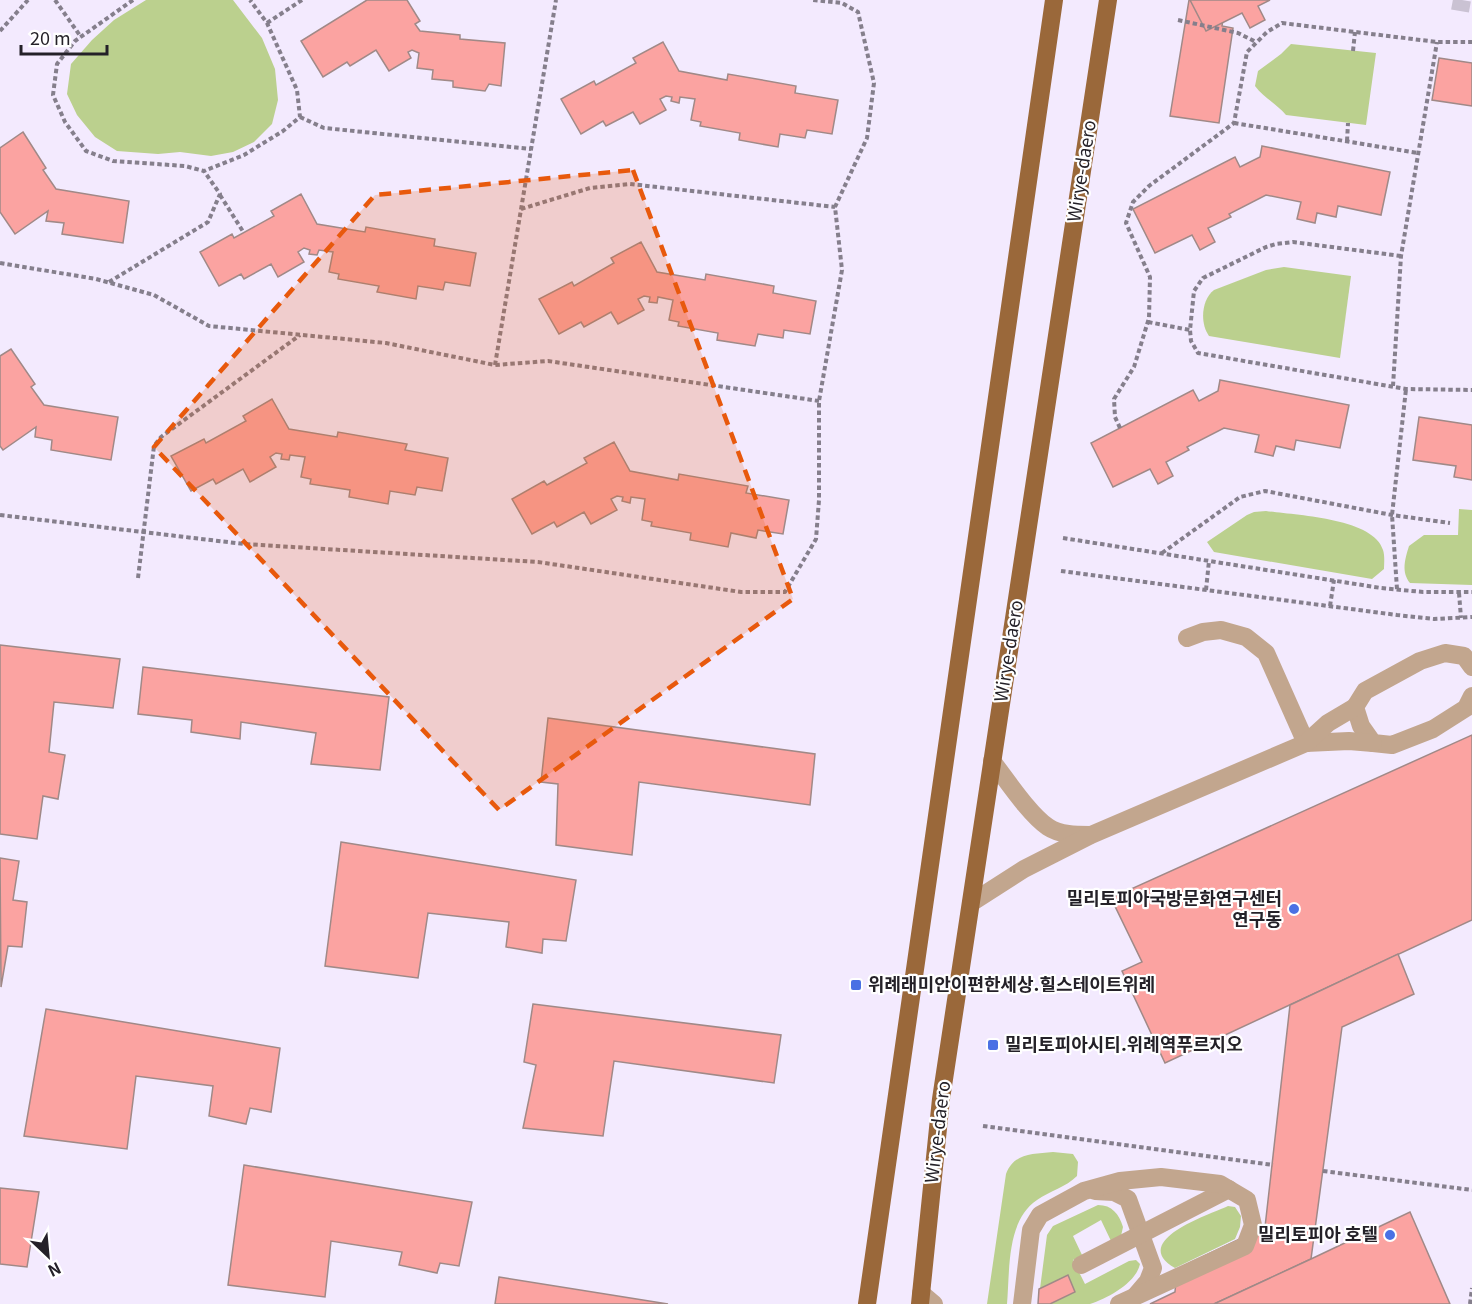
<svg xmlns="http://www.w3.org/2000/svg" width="1472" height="1304" font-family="Georgia,'Noto Sans KR',serif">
<rect width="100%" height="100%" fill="#f3eafe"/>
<!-- green -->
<g fill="#bbd08e">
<path d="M146,0H233L262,38L275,69L278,100L272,124L254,142L233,152L211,156L180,152L158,154L117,151L95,137L77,115L67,94L71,64L92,40L114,20Z"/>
<path d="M1291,44L1376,53L1366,125L1286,115C1276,103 1264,98 1255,86L1258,71L1281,54Z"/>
<path d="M1284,267L1351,276L1340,358L1209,336C1200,324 1201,300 1214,290L1266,270Z"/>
<path d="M1459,509L1472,510V585L1410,583C1401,572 1405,559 1409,546L1424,535H1458Z"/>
<path d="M1266,511C1294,515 1374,518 1383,550C1385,556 1384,564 1384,569L1372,579L1214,552L1207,542L1247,515L1254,512Z"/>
<path d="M1053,1152L1073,1154L1078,1162L1077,1176C1066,1187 1050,1191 1037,1200C1006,1221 1010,1270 1007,1304H987L1006,1174C1014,1153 1032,1154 1053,1152Z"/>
<path d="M1098,1205C1112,1205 1119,1214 1123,1227L1121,1236L1111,1241L1101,1220L1073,1236L1082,1255L1073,1260L1085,1284L1129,1261L1136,1260L1140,1264C1136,1283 1108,1298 1090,1304C1077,1304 1052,1304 1038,1304L1047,1235L1053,1226Z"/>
<path d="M1228,1206L1235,1207L1241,1216L1240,1227L1235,1239L1175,1268C1129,1241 1208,1215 1228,1206Z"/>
</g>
<!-- building -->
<g fill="#fba3a1" stroke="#a08987" stroke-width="1.5">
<path d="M367,0H407L420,21L415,24L420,31L460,35V39L505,43L501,86L489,84L485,91L453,87V81L432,79L433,70L417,68L419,53L412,50L408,52L411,58L389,71L376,50L350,66L347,62L323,77L301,41Z"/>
<path d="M1189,0H1226L1222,26L1233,28L1219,123L1170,116Z"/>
<path d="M1190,0H1270L1258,6L1265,20L1250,28L1242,13L1206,31Z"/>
<path d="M663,42L679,71L727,80L728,74L796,86L795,93L838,100L832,134L807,130L805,138L780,134L778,147L739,140L740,133L700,126L701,122L691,120L695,99L680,97L679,103L671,101L672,97L666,96L660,99L666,110L640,124L633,112L606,126L603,121L581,134L561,99L594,81L596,85L636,63L633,58Z"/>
<path d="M1439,58L1472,63V106L1432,100Z"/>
<path d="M23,132L46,168L43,170L56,189L129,201L123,243L62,234L64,223L46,221L48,211L15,234L0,212V148Z"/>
<path d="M1262,146L1390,172L1381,215L1338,206L1336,217L1317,213L1315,223L1297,219L1301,202L1266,195L1229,214L1231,217L1208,228L1215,242L1200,250L1192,235L1155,253L1133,209L1235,157L1240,167L1260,157Z"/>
<path d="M301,194L317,224L365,232L366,227L435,239L434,246L476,253L470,286L445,282L443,290L418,286L416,299L377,292L379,286L338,279L339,274L329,272L333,252L319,250L317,255L309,254L310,250L304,248L298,252L304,262L278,277L271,264L244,279L241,274L219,286L200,252L232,234L234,238L274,216L271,211Z"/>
<path d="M641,242L657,272L705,280L706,274L774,286L773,293L816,301L810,334L784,330L783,338L758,334L755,346L717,340L718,333L678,326L679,322L669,320L673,300L658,297L657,303L649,302L650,297L644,296L638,299L644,310L618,324L611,312L584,327L581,322L559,334L539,299L572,282L574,286L614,263L611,258Z"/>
<path d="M11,349L35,384L31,387L44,405L118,417L111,460L51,450L52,440L35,437L36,427L3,450L0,446V356Z"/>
<path d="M1220,380L1349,405L1340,448L1296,440L1294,450L1276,446L1273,456L1255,452L1259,435L1224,428L1187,447L1189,450L1166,462L1173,476L1158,484L1150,469L1113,487L1091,443L1193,390L1199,401L1218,391Z"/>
<path d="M272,399L289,429L337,437L338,432L407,444L405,450L448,458L442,491L417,487L415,495L390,491L388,504L349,497L350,490L310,484L311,479L301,477L305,457L290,455L289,460L281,459L282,454L276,453L270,457L276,467L250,482L243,469L216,484L213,479L191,491L171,456L204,439L206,443L246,421L243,416Z"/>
<path d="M1419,417L1472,425V480L1454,477L1456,466L1413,460Z"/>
<path d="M614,442L630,471L678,480L679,474L748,486L746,493L789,500L783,534L758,530L756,538L731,533L728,547L690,540L691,533L651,526L652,522L642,520L645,499L631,497L630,503L622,501L623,497L617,496L611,499L617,510L591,524L584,512L557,527L554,522L532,534L512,499L544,481L547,485L587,463L584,458Z"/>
<path d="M0,645L120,659L113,708L54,702L49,752L65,755L58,799L43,796L37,839L0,834Z"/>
<path d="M143,667L389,697L380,770L311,764L316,733L241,722L240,739L191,732L192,720L138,714Z"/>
<path d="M548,718L815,754L810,805L639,782L632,855L556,845L558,784L541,782Z"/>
<path d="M1472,735V920L1165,1063L1122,971L1142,962L1111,898Z"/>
<path d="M341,842L576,880L566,941L543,939L542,953L506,947L509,922L428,913L418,978L325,966Z"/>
<path d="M0,858L19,861L13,900L27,902L22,947L8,946L1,987Z"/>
<path d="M1398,954L1414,994L1342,1027L1311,1259L1214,1304H1150L1175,1292L1177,1269L1265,1227L1290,1005Z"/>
<path d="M533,1004L781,1035L774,1083L614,1061L603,1136L523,1128L536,1065L524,1062Z"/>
<path d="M46,1009L280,1048L271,1112L250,1108L246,1124L209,1116L213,1086L136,1076L127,1149L24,1136Z"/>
<path d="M244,1165L472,1202L459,1266L440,1263L437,1273L399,1265L402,1252L331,1241L325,1297L228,1285Z"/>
<path d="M0,1188L39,1192L27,1267L0,1264Z"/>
<path d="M1410,1212L1450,1304H1214L1311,1259Z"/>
<path d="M1068,1275L1075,1292L1050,1304H1038L1039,1289Z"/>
<path d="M499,1277L668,1304H495Z"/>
</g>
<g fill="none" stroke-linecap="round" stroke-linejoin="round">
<!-- minor-tunnel -->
<path stroke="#cac2d3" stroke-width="18" stroke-dasharray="18 9" stroke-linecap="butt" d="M1460,11L1462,0"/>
<!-- path -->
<g stroke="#857f8c" stroke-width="4" stroke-dasharray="4.5 3" stroke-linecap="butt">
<path d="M55,0L81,37"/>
<path d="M133,0L75,41L57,64L53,95L65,122L86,151L113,161L185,166L204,171L244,155L283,131L300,117L297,90L267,23L250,0"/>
<path d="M1178,20L1238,33L1256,42"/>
<path d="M267,23L302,0"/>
<path d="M0,31L28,0"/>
<path d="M1353,51L1355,32"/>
<path d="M300,117L324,128L531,149"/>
<path d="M1234,123L1418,153"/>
<path d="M1347,141L1348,123"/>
<path d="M220,195L244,233"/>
<path d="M521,209L590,188L630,184L835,207"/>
<path d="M1401,256L1293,242L1276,244L1266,247L1203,278L1194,291L1190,330L1191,341L1198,353L1406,389L1472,390"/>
<path d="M0,263L96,279L154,295L209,326L386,343L495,365L548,361L819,401"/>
<path d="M109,282L208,222L220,194L204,171"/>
<path d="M1148,322L1190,330"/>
<path d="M495,365L556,0"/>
<path d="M1393,386L1401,256L1437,42"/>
<path d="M1120,428L1115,417L1114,399L1134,367L1149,318L1150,277L1126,223L1133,202L1149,186L1234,123L1247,52L1267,32L1282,23L1437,42H1472"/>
<path d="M0,515L244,544L538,562L741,592H785L816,539L819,500V401L842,270L835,207L867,138L874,83L858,12L842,3L812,0"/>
<path d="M1063,538L1381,588L1423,592H1472"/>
<path d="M1162,553L1240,497L1265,491L1392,515L1450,523"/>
<path d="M1061,571L1397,615L1434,619L1472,617"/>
<path d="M138,578L154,446L161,437L300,335"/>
<path d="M1397,589L1392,515L1406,389"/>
<path d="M1206,590L1209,561"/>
<path d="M1459,593L1461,618"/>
<path d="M1330,606L1334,580"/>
<path d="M983,1126L1273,1165"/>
<path d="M1323,1171L1472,1190"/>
<path d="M1470,1304L1472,1288"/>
</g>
<!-- minor -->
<g stroke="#c2a68e" stroke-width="18">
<path d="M1187,638L1203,632L1221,630L1246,637L1266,653L1306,743"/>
<path d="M1472,667L1464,656L1445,653L1420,661L1365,691L1355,707L1361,726L1373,743L1392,745L1433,729L1466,708L1472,696"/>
<path d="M1306,743L1349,741L1373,743"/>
<path d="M992,761C1006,779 1029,814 1048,827C1060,835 1076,835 1090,835"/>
<path d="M971,903L1024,869L1091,835L1306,743L1328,723L1355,707"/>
<path d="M1095,1191L1114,1192L1128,1199L1153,1268L1148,1281L1136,1295"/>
<path d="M1081,1265L1229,1189"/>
<path d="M921,1293L934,1304"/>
<path d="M1022,1304L1031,1230L1040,1215L1084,1191L1120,1181L1161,1177L1220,1184L1247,1200L1253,1225L1245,1246L1119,1304"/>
</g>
<!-- major -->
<g stroke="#9a683a" stroke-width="18">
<path d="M867,1304L1054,0"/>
<path d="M920,1304L941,1099L1108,0"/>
</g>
</g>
<!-- marked area -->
<path fill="#e8590c" fill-opacity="0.2" stroke="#e8590c" stroke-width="4.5" stroke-dasharray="12 8" stroke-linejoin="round" d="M633,170L793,599L499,810L154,447L375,195Z"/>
<!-- markers -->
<g fill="#4a71e4" stroke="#fff" stroke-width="2">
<circle cx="1294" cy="909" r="6"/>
<rect x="850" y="979" width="12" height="12" rx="3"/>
<rect x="987" y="1039" width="12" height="12" rx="3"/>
<circle cx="1390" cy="1235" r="6"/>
</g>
<g text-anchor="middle" stroke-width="4.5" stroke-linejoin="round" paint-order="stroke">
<!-- street labels -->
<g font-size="18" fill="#242128" stroke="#fff">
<text transform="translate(1082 171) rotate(-81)" y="6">Wirye-daero</text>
<text transform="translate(1009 651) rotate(-81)" y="6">Wirye-daero</text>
<text transform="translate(938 1132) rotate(-83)" y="6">Wirye-daero</text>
</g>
<!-- poi labels -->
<g font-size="18" font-weight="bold" fill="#242128" stroke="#fff" text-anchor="end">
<text x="1282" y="905">밀리토피아국방문화연구센터<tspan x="1282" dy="21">연구동</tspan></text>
<text x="868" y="991" text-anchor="start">위례래미안이편한세상.힐스테이트위례</text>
<text x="1005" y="1051" text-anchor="start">밀리토피아시티.위례역푸르지오</text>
<text x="1378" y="1241">밀리토피아 호텔</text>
</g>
</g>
<!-- north arrow -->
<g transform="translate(48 1256) rotate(154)" stroke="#ffffff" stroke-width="4.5" paint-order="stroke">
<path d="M0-4.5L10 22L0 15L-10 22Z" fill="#242128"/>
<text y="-9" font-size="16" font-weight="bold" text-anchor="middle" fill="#242128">N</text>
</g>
<!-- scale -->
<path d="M21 45v9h86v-9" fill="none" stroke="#242128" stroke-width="3"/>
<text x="30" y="45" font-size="18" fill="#242128" stroke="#ffffff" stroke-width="4.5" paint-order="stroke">20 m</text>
</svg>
